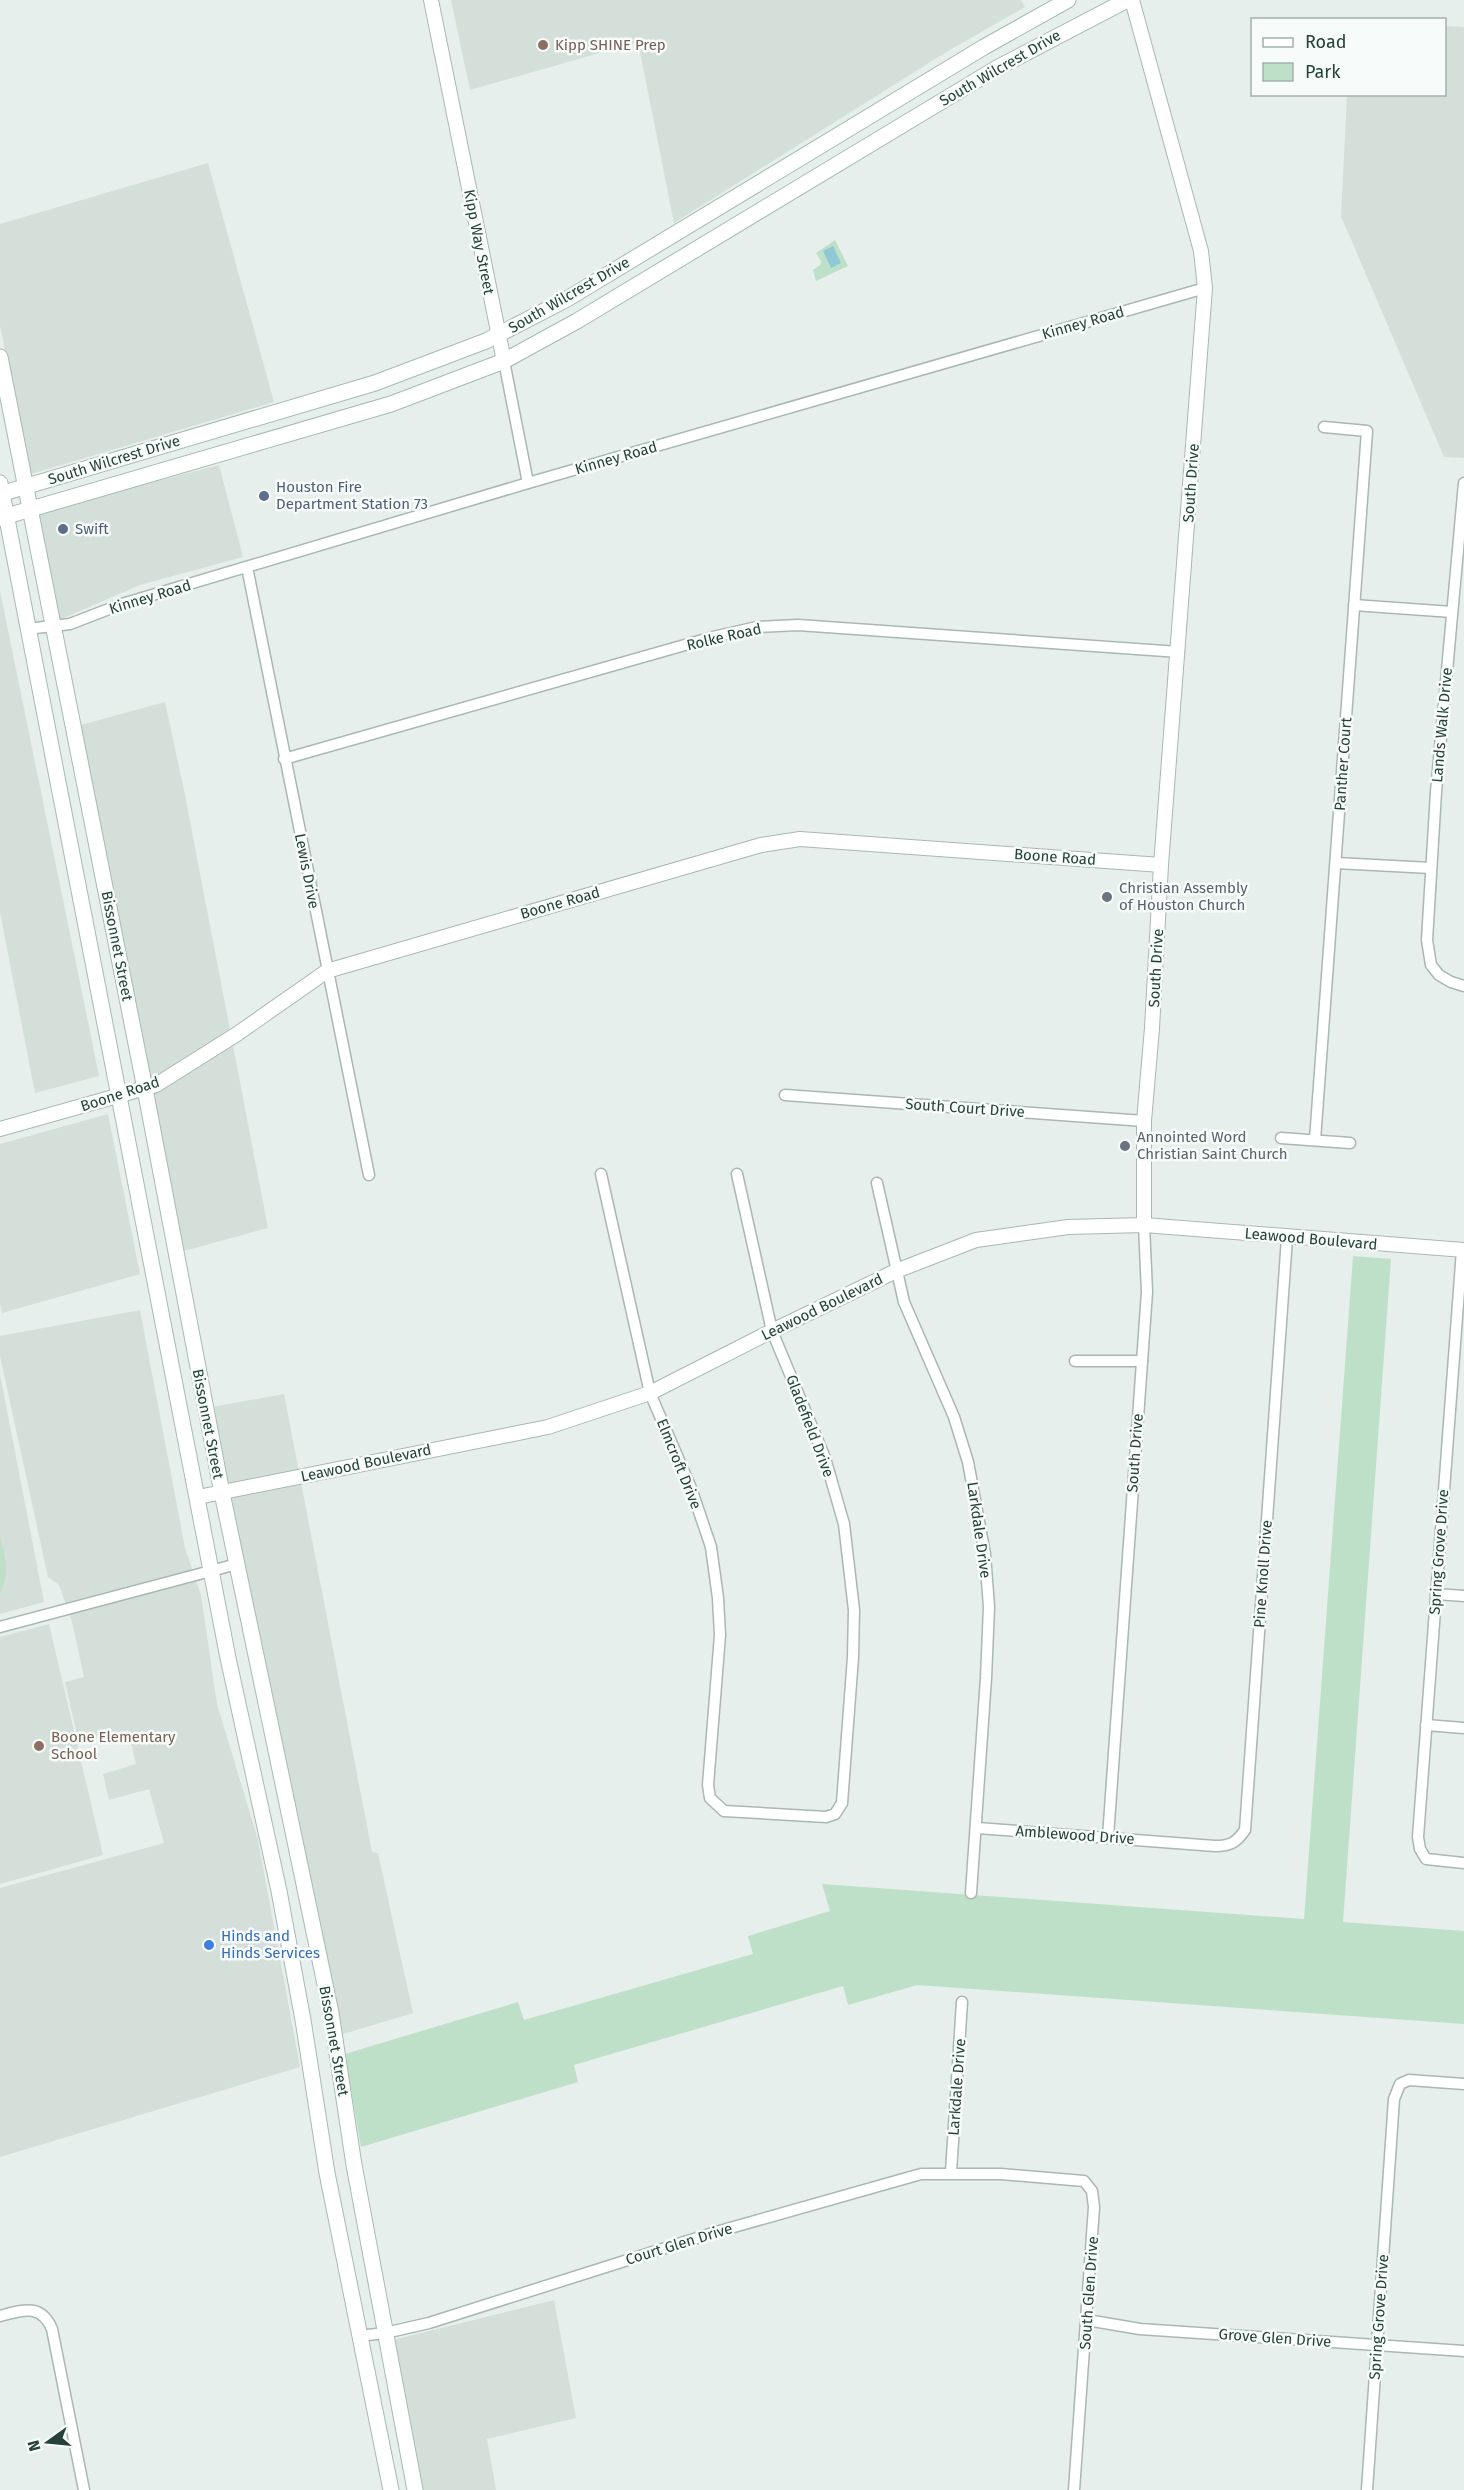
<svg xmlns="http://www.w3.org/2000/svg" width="1464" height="2490" font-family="'Fira Sans',sans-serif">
<rect width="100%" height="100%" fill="#e6efeb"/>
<!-- built -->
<g fill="#d4dfda">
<path d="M451,0H1021L1025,7L948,51L674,223L638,42L470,90Z"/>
<path d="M1445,26L1464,27V458L1444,457L1341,216L1347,95L1444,94Z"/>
<path d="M208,163L274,402L31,474L0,326V224Z"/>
<path d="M219,465L243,557L140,585L59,620L36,513Z"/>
<path d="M0,591L99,1076L35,1093L0,912Z"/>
<path d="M165,702L185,795L268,1228L184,1251L77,726Z"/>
<path d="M108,1114L140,1274L2,1313L0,1304V1144Z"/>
<path d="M140,1310L185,1548L201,1595L217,1704L258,1840L300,2067L0,2157V1888L164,1843L149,1789L109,1800L103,1774L136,1764L128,1730L79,1743L65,1682L84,1677L72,1622L59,1585L48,1577L0,1356V1336Z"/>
<path d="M0,1374L44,1602L0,1614Z"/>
<path d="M284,1394L372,1852L378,1853L413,2013L340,2035L212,1407Z"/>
<path d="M49,1624L103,1855L0,1884V1637Z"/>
<path d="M554,2300L576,2418L487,2439L496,2490H423L393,2340Z"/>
</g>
<!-- green -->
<g fill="#bfe0c8">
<path d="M835,240L848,266L816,281L813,270L820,265L821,261L816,253Z"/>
<path d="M1353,1256L1391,1259L1343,1922L1464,1931V2024L917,1985L848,2005L843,1986L574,2065L578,2082L361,2147L345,2054L518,2002L524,2020L753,1954L748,1936L830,1911L822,1884L1304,1919Z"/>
<path d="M0,1537C6,1557 10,1574 0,1593Z"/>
</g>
<!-- water -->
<path fill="#8ec9d4" d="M833,246L841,263L831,268L823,251Z"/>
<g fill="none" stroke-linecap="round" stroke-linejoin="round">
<defs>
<g id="minor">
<path d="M504,361L528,483"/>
<path d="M1464,483L1436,792L1427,940L1431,965L1439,975L1451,982L1464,986"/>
<path d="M247,567L369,1175"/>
<path d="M1354,605L1452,612"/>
<path d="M27,629L70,624L122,604L528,483L1205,288"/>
<path d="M284,759L713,637L757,627L798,625L1179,652"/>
<path d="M1336,863L1431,868"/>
<path d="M785,1095L1144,1121"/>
<path d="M1281,1138L1350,1143"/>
<path d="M1315,1140L1367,431L1324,427"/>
<path d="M601,1174L650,1393L691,1488L711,1547L718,1598L720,1635L708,1785L710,1798L724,1811L826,1817L835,1814L842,1803L853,1657L854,1610L844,1524L825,1458L772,1331L737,1174"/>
<path d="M877,1183L904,1302L954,1417L968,1462L985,1554L989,1607L986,1678L971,1893"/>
<path d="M1462,1250L1418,1837L1420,1849L1426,1859L1464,1863"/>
<path d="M1075,1361H1142"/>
<path d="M1436,1594L1464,1596"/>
<path d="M0,1627L237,1564"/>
<path d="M1426,1725L1464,1728"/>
<path d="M977,1828L1215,1846C1230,1846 1236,1843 1245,1830L1287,1238"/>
<path d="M1108,1837L1147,1292L1144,1225"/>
<path d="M951,2172L962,2002"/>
<path d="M0,2316C23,2310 41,2303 52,2329L84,2490"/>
<path d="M1087,2320L1140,2329L1464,2351"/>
<path d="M359,2336L385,2333L429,2323L716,2232L921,2174H1001L1084,2181L1092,2191L1094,2207L1074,2490"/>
<path d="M1367,2490L1394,2099L1400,2084L1409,2080L1464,2084"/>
</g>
<g id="tertiary">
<path d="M431,0L504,361"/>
<path d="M1132,0L1201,251L1205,288L1161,865L1152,1028L1144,1121V1225"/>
<path d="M0,1129L156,1085L237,1034L327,971L761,845L800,839L1161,865"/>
<path d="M198,1497L548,1427L650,1393L772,1331L896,1271L976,1240L1068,1227L1144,1225L1464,1250"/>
</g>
<g id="secondary">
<path d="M0,357L145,1089L222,1493L331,2013L354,2165L415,2490"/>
<path d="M0,483L228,1658L279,1891L303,2020L327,2173L391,2490"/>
<path d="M0,494L375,383L486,341L567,299L984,47L1068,0"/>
<path d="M0,518L391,404L504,361L577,321L997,68L1127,0"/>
</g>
</defs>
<!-- minor casing -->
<use href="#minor" stroke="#a8b8b2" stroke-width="13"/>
<!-- tertiary casing -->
<use href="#tertiary" stroke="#a8b8b2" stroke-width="16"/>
<!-- secondary casing -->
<use href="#secondary" stroke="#a4bbb3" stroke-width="17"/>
<!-- minor -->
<use href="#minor" stroke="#fff" stroke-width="10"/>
<!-- tertiary -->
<use href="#tertiary" stroke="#fff" stroke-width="14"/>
<!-- secondary -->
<use href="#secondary" stroke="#fff" stroke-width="15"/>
</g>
<!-- markers -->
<g fill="#8d6e63" stroke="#f7fbf9" stroke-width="2">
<circle cx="543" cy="45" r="6"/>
<circle cx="39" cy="1746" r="6"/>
</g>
<g fill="#5c6f8a" stroke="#f7fbf9" stroke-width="2">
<circle cx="264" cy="496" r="6"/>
<circle cx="63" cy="529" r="6"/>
</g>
<g fill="#6b7280" stroke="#f7fbf9" stroke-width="2">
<circle cx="1107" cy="897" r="6"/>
<circle cx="1125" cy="1146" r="6"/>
</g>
<circle fill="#3f7fe0" stroke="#f7fbf9" stroke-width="2" cx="209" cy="1945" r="6"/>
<g text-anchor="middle" stroke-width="5" stroke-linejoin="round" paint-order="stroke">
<!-- education labels -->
<g font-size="15" fill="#785e54" stroke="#f7fbf9" text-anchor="start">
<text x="555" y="50">Kipp SHINE Prep</text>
<text x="51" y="1742">Boone Elementary<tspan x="51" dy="17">School</tspan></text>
</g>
<!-- street labels -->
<g font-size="15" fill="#24423a" stroke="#f7fbf9">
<text transform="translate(1000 68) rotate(-30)" y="5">South Wilcrest Drive</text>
<text transform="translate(479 242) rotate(79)" y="5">Kipp Way Street</text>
<text transform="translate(569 295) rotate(-30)" y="5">South Wilcrest Drive</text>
<text transform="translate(1083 323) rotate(-16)" y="5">Kinney Road</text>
<text transform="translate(616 458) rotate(-16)" y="5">Kinney Road</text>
<text transform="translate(114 460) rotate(-17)" y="5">South Wilcrest Drive</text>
<text transform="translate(1191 483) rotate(-86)" y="5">South Drive</text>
<text transform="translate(150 597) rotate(-17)" y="5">Kinney Road</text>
<text transform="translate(724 637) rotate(-13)" y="5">Rolke Road</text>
<text transform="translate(1442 725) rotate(-85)" y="5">Lands Walk Drive</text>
<text transform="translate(1343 764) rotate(-86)" y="5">Panther Court</text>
<text transform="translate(1055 857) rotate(4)" y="5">Boone Road</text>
<text transform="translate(307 871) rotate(79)" y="5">Lewis Drive</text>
<text transform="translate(560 903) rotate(-16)" y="5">Boone Road</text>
<text transform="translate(117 946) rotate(79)" y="5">Bissonnet Street</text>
<text transform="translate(1156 968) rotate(-87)" y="5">South Drive</text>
<text transform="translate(120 1094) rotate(-18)" y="5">Boone Road</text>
<text transform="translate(965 1108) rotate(4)" y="5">South Court Drive</text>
<text transform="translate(1311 1239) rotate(5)" y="5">Leawood Boulevard</text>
<text transform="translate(822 1307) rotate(-26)" y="5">Leawood Boulevard</text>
<text transform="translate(208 1424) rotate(79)" y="5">Bissonnet Street</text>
<text transform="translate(810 1426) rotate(69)" y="5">Gladefield Drive</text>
<text transform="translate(1135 1453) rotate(-86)" y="5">South Drive</text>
<text transform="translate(366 1463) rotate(-12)" y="5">Leawood Boulevard</text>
<text transform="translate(679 1464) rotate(68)" y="5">Elmcroft Drive</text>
<text transform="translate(979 1530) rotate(82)" y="5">Larkdale Drive</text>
<text transform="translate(1439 1552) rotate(-86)" y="5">Spring Grove Drive</text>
<text transform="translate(1263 1574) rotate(-86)" y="5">Pine Knoll Drive</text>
<text transform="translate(1075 1835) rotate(4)" y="5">Amblewood Drive</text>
<text transform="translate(334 2041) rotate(80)" y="5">Bissonnet Street</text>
<text transform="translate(957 2087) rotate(-86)" y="5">Larkdale Drive</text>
<text transform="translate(679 2244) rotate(-17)" y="5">Court Glen Drive</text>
<text transform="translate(1089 2293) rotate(-86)" y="5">South Glen Drive</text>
<text transform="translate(1379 2317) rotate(-86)" y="5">Spring Grove Drive</text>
<text transform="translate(1275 2338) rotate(4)" y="5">Grove Glen Drive</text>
</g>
<!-- service labels -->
<g font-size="15" fill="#4e5e75" stroke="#f7fbf9" text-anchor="start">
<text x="276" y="492">Houston Fire<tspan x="276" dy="17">Department Station 73</tspan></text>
<text x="75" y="534">Swift</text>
</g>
<!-- worship labels -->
<g font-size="15" fill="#5b616d" stroke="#f7fbf9" text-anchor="start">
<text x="1119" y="893">Christian Assembly<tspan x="1119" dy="17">of Houston Church</tspan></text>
<text x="1137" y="1142">Annointed Word<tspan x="1137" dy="17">Christian Saint Church</tspan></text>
</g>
<!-- shop labels -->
<g font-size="15" fill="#366cbe" stroke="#f7fbf9" text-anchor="start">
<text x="221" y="1941">Hinds and<tspan x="221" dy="17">Hinds Services</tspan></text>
</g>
</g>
<!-- legend -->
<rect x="1251" y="18" width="195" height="78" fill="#f7fbf9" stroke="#a3b1ad" stroke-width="1.5"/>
<rect x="1263" y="38" width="30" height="9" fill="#ffffff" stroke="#a3b1ad" stroke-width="1.5"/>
<text x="1305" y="48" font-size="18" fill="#24423a">Road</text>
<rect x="1263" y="63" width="30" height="18" fill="#bfe0c8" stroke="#a3b1ad" stroke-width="1.5"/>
<text x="1305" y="78" font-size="18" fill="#24423a">Park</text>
<!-- north arrow -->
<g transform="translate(48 2442) rotate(255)" stroke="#f7fbf9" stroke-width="4.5" paint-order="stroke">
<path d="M0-4.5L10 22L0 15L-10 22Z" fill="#24423a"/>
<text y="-9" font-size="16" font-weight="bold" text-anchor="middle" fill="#24423a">N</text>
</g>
</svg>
